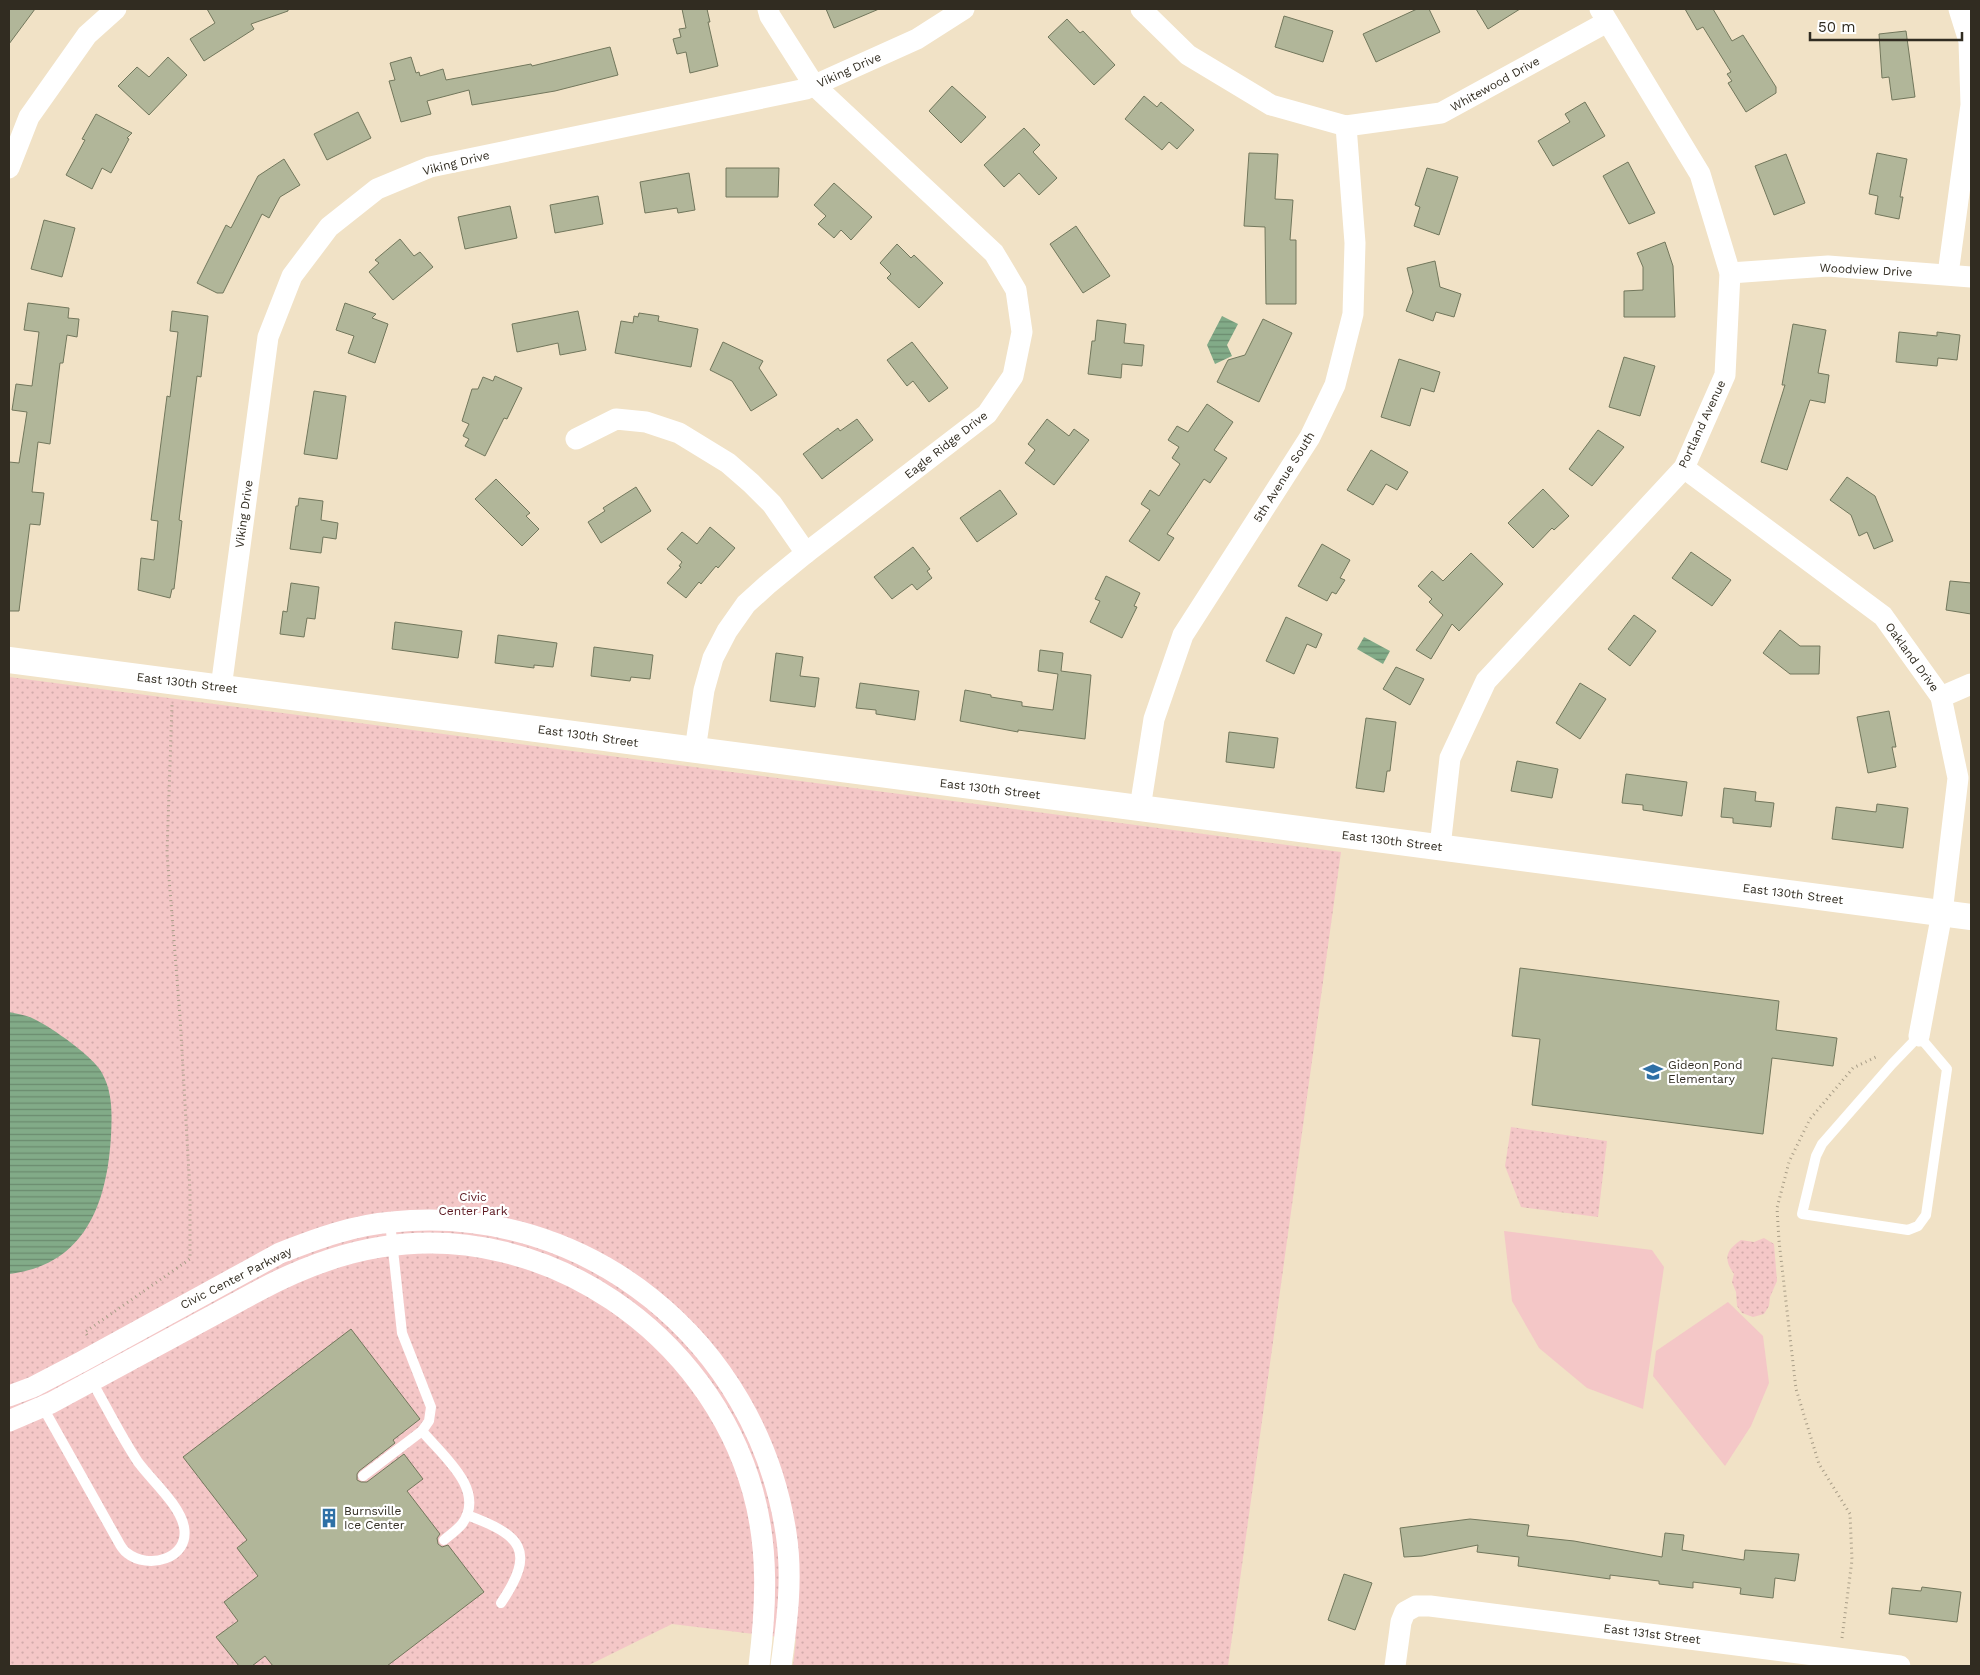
<svg xmlns="http://www.w3.org/2000/svg" width="1980" height="1675" font-family="'Work Sans',sans-serif">
<defs>
<pattern id="park-dots" width="8" height="8" patternUnits="userSpaceOnUse" patternTransform="scale(1.25)"><rect width="8" height="8" fill="#f4c7c7"/><path d="M2 2h.1M6 6h.1" fill="none" stroke="#d2abab" stroke-width="1.8" stroke-linecap="round"/></pattern>
<pattern id="water-rules" width="6" height="5" patternUnits="userSpaceOnUse" patternTransform="scale(1.25)"><rect width="6" height="5" fill="#82ab88"/><path d="M0 2.5h6" fill="none" stroke="#6b8b6f"/></pattern>
</defs>
<rect width="100%" height="100%" fill="#f1e2c6"/>
<!-- park -->
<g fill="url(#park-dots)">
<path d="M9,677L1341,852L1228,1666H793L796,1639L672,1624L587,1666H9Z"/>
<path d="M1511,1127L1607,1141L1598,1217L1521,1207L1505,1166Z"/>
<path d="M1764,1238L1774,1244L1777,1281L1770,1297L1769,1306L1764,1314L1753,1317L1742,1313L1737,1306L1736,1292L1732,1282L1734,1274C1723,1259 1726,1250 1741,1240L1754,1242Z"/>
</g>
<!-- pitch -->
<g fill="#f4c7c7">
<path d="M1504,1231L1652,1250L1664,1267L1643,1409L1587,1388L1539,1348L1512,1301Z"/>
<path d="M1728,1302L1763,1336L1769,1383L1751,1426L1725,1466L1653,1376L1656,1351Z"/>
</g>
<!-- water -->
<g fill="url(#water-rules)">
<path d="M1222,316L1238,324L1227,345L1232,356L1215,364L1207,345Z"/>
<path d="M1364,637L1390,651L1383,664L1357,649Z"/>
<path d="M9,1012C17,1014 27,1015 34,1019C51,1027 94,1057 102,1073C113,1093 112,1115 111,1136C107,1204 85,1265 9,1274Z"/>
</g>
<!-- building -->
<g fill="#b1b699" stroke="#72775c">
<path d="M9,9H35L9,44Z"/>
<path d="M207,9H288V11L251,24L254,29L204,61L190,39L215,23Z"/>
<path d="M682,9H707L710,22H708L718,66L690,73L686,52L677,54L673,39L681,37L679,29L686,28Z"/>
<path d="M826,9H879L834,28Z"/>
<path d="M1417,9H1429L1440,32L1376,62L1363,34Z"/>
<path d="M1476,9H1520L1488,29Z"/>
<path d="M1685,9H1713L1732,41L1743,35L1776,87V93L1746,112L1728,83L1732,81L1727,74L1731,72L1703,27L1697,30Z"/>
<path d="M1284,16L1333,31L1323,62L1275,47Z"/>
<path d="M1067,19L1080,33L1083,31L1115,65L1094,85L1048,37Z"/>
<path d="M1906,31L1915,97L1892,100L1889,77L1882,78L1879,34Z"/>
<path d="M610,47L618,75L555,91L472,105L469,90L427,101L431,114L401,122L389,81L395,80L390,63L411,57L416,73L419,72L420,76L443,69L446,80L531,64L532,66Z"/>
<path d="M168,57L187,75L149,115L118,86L137,67L149,77Z"/>
<path d="M952,86L986,117L961,143L929,111Z"/>
<path d="M1144,96L1157,107L1161,102L1194,130L1177,149L1169,142L1162,150L1125,119Z"/>
<path d="M1585,102L1605,136L1553,166L1538,141L1570,122L1565,114Z"/>
<path d="M358,112L371,138L327,160L314,134Z"/>
<path d="M96,114L132,133L127,138L129,139L111,173L102,168L92,189L66,175L85,140L82,139Z"/>
<path d="M1024,128L1040,145L1033,152L1057,178L1039,195L1019,173L1004,187L984,165Z"/>
<path d="M1249,153L1278,154L1275,199L1293,200L1290,240H1296V304H1266L1265,227L1244,226Z"/>
<path d="M1877,153L1907,159L1900,197H1903L1899,219L1875,214L1878,196L1869,194Z"/>
<path d="M1786,154L1805,203L1774,215L1755,166Z"/>
<path d="M284,159L300,185L280,197L269,218L262,214L223,293H217L197,283L226,225L231,228L258,176Z"/>
<path d="M1628,162L1655,213L1629,224L1603,176Z"/>
<path d="M726,168H779L778,197H726Z"/>
<path d="M1427,168L1458,177L1439,235L1414,226L1420,207L1415,205Z"/>
<path d="M689,173L695,210L678,213L677,208L645,213L640,182Z"/>
<path d="M834,183L872,217L851,240L841,230L834,238L818,224L826,216L814,205Z"/>
<path d="M598,196L603,224L555,233L550,205Z"/>
<path d="M510,206L517,238L465,249L458,217Z"/>
<path d="M44,220L75,228L62,277L31,269Z"/>
<path d="M1076,226L1110,276L1083,293L1050,244Z"/>
<path d="M400,239L414,256L420,252L433,267L393,300L369,272L379,263L375,260Z"/>
<path d="M1665,242L1673,266L1675,317H1624V291L1643,290V267L1637,253Z"/>
<path d="M897,244L911,258L914,255L943,283L919,308L887,278L891,274L880,263Z"/>
<path d="M1435,261L1440,287L1461,294L1454,317L1436,312L1433,321L1406,311L1413,292L1407,268Z"/>
<path d="M28,303L69,308L68,318L79,319L77,337L67,335L63,363H60L50,444L38,442L32,492L44,493L40,525L30,524L19,611H9V462L19,463L27,412L12,410L16,384L32,386L39,332L24,330Z"/>
<path d="M345,303L376,314L372,318L388,324L375,363L348,353L354,336L336,330Z"/>
<path d="M172,311L208,316L201,377L197,376L179,520L182,521L174,589H172L170,598L138,590L141,558L154,560L158,521L151,520L167,396L170,397L178,332L170,331Z"/>
<path d="M578,311L586,350L560,355L558,343L517,352L512,324Z"/>
<path d="M639,313L659,316L658,321L698,329L691,367L615,353L621,321L633,323L634,316L638,317Z"/>
<path d="M1263,319L1292,333L1259,402L1217,382L1228,360L1245,355Z"/>
<path d="M1097,320L1126,324L1124,343L1144,345L1142,366L1122,364L1121,378L1088,374L1092,341H1095Z"/>
<path d="M1793,324L1826,330L1818,373L1829,375L1825,403L1810,400L1787,470L1761,462L1785,385H1782Z"/>
<path d="M1899,332L1937,336V332L1960,335L1957,360L1938,358L1937,366L1896,362Z"/>
<path d="M723,342L763,361L759,368L777,395L751,411L732,381L710,370Z"/>
<path d="M912,342L948,388L929,402L913,381L907,386L887,360Z"/>
<path d="M1624,357L1655,366L1640,416L1609,407Z"/>
<path d="M1399,359L1440,372L1434,392L1421,388L1410,426L1381,417Z"/>
<path d="M495,376L522,388L507,419L504,418L485,456L465,446L469,439L463,436L469,424L462,421L472,389H478L483,377L493,381Z"/>
<path d="M314,391L346,396L337,459L304,454Z"/>
<path d="M1207,404L1233,422L1214,450L1227,458L1210,483L1204,479L1167,534L1174,538L1159,561L1129,541L1150,510L1141,504L1150,490L1159,496L1180,464L1172,458L1179,447L1168,440L1177,426L1188,432Z"/>
<path d="M857,419L873,440L822,479L803,454L838,428L840,431Z"/>
<path d="M1047,419L1069,436L1074,429L1089,440L1054,485L1025,463L1035,450L1028,444Z"/>
<path d="M1598,430L1624,447L1592,486L1569,469Z"/>
<path d="M1371,450L1408,472L1397,490L1386,484L1373,505L1347,490Z"/>
<path d="M1847,477L1875,496L1893,541L1874,549L1867,532L1859,536L1851,515L1830,500Z"/>
<path d="M496,479L530,513L526,516L539,529L522,546L475,499Z"/>
<path d="M636,487L651,511L601,543L588,522L605,511L603,508Z"/>
<path d="M1543,489L1569,516L1554,530L1552,528L1533,548L1508,523Z"/>
<path d="M1000,490L1017,514L977,542L960,518Z"/>
<path d="M299,498L323,501L321,520L338,523L336,539L323,537L321,553L290,549L296,506H298Z"/>
<path d="M710,527L735,548L718,568L716,566L701,584L699,582L686,598L667,583L681,567L679,566L682,562L667,549L682,532L697,544Z"/>
<path d="M1322,544L1350,560L1340,578L1345,580L1336,594L1332,592L1327,601L1298,586Z"/>
<path d="M913,547L930,569L927,571L932,578L917,590L912,584L892,599L874,577Z"/>
<path d="M1691,552L1731,580L1712,606L1672,578Z"/>
<path d="M1471,553L1503,584L1459,631L1452,624L1431,659L1416,650L1443,615L1429,602L1432,599L1418,586L1432,571L1443,581Z"/>
<path d="M1106,576L1140,593L1134,606L1137,607L1122,638L1090,622L1100,601L1095,599Z"/>
<path d="M1950,581L1971,583V614L1946,610Z"/>
<path d="M291,583L319,587L315,619L307,618L304,637L280,634L283,611L287,612Z"/>
<path d="M1634,615L1656,631L1630,666L1608,649Z"/>
<path d="M1286,617L1322,634L1316,648L1307,644L1294,674L1266,661Z"/>
<path d="M395,622L462,631L458,658L392,649Z"/>
<path d="M1780,630L1800,646H1820L1819,674H1790L1763,653Z"/>
<path d="M498,635L557,643L553,667L534,665V668L495,663Z"/>
<path d="M594,647L653,655L650,679L631,677L630,681L591,676Z"/>
<path d="M1040,650L1063,653L1061,671L1091,675L1085,739L1018,730V732L960,721L965,690L991,695V697L1022,702V706L1053,710L1058,674L1038,671Z"/>
<path d="M776,653L803,657L800,676L819,678L815,707L770,701Z"/>
<path d="M1396,667L1424,679L1410,705L1383,689Z"/>
<path d="M860,683L919,691L915,720L876,714V710L856,708Z"/>
<path d="M1580,683L1606,699L1580,739L1556,723Z"/>
<path d="M1889,711L1896,747H1892L1896,767L1868,773L1857,717Z"/>
<path d="M1366,718L1396,722L1390,771H1387L1384,792L1356,788Z"/>
<path d="M1229,732L1278,738L1274,768L1226,762Z"/>
<path d="M1517,761L1558,769L1552,798L1511,791Z"/>
<path d="M1626,774L1687,782L1682,816L1643,810V805L1622,803Z"/>
<path d="M1724,788L1756,792L1755,801L1774,803L1771,827L1733,823V818L1721,817Z"/>
<path d="M1877,804L1908,808L1903,848L1832,839L1836,807L1876,812Z"/>
<path d="M1520,968L1779,1001L1776,1030L1837,1038L1833,1066L1772,1058L1763,1134L1532,1105L1540,1039L1512,1036Z"/>
<path d="M351,1329L420,1419L393,1440L395,1443L359,1471L357,1474V1480L361,1482H367L404,1454L423,1479L407,1491L440,1534L437,1538L438,1544L442,1547L448,1545L484,1592L387,1666H273L265,1656L252,1666H239L216,1637L238,1621L224,1602L258,1576L237,1548L247,1540L183,1457Z"/>
<path d="M1470,1519L1529,1525L1527,1536L1574,1541L1662,1557L1665,1533L1684,1535L1682,1550L1744,1560L1745,1550L1799,1554L1795,1581L1775,1578L1773,1598L1740,1594L1741,1588L1693,1582V1588L1659,1584V1581L1610,1575V1579L1518,1566L1519,1557L1477,1552L1478,1545L1422,1556L1404,1557L1400,1528Z"/>
<path d="M1344,1574L1372,1583L1355,1630L1328,1620Z"/>
<path d="M1922,1587L1961,1592L1957,1622L1889,1614L1892,1588L1921,1591Z"/>
</g>
<g fill="none" stroke-linecap="round" stroke-linejoin="round">
<!-- path -->
<g stroke="#a89d87" stroke-width="3" stroke-dasharray="1 4" stroke-linecap="butt">
<path d="M87,1335L85,1332L190,1259V1191L180,1016L167,853L172,705"/>
<path d="M1842,1638L1852,1560L1850,1514L1819,1464L1796,1389L1779,1241L1777,1208L1789,1162L1810,1119L1853,1068L1878,1056"/>
</g>
<!-- service -->
<g stroke="#fff" stroke-width="10">
<path d="M1919,1036L1947,1069L1926,1215L1918,1226L1908,1230L1802,1214L1816,1156L1822,1144L1892,1064Z"/>
<path d="M41,1404L118,1541C120,1545 123,1550 127,1553C148,1570 190,1559 184,1527C180,1505 152,1481 138,1462C120,1435 106,1406 90,1378"/>
<path d="M422,1431C442,1455 487,1490 462,1524C457,1530 450,1535 444,1540"/>
<path d="M363,1476L422,1431L429,1421L431,1407L402,1333L390,1222"/>
<path d="M467,1515C521,1535 537,1550 501,1603"/>
</g>
<!-- minor -->
<g stroke="#fff" stroke-width="21">
<path d="M1141,9L1188,55L1271,105L1346,126L1441,113L1607,22"/>
<path d="M9,168L29,117L87,35L116,9"/>
<path d="M1730,273L1828,266L1971,277"/>
<path d="M1948,274L1971,105L1969,41L1959,9"/>
<path d="M576,439L616,419L646,422L679,433L728,463L751,483L772,504L806,553"/>
<path d="M1684,468L1883,616L1941,697L1958,778L1942,913L1919,1036"/>
<path d="M221,688L268,337L292,276L329,227L377,189L430,167L806,89L917,39L964,9"/>
<path d="M1941,697L1971,684"/>
<path d="M695,750L704,690L713,658L727,631L746,604L767,585L806,553L987,414L1013,376L1022,332L1016,290L994,253L814,85L770,16L768,9"/>
<path d="M1140,808L1154,719L1183,635L1310,437L1335,385L1353,314L1355,243L1346,126"/>
<path d="M1440,847L1450,758L1486,681L1684,468L1725,375L1730,273L1700,174L1600,9"/>
<path d="M9,1396L33,1387L81,1362L280,1253C316,1239 353,1225 392,1222C587,1202 757,1342 786,1533C793,1577 787,1623 781,1666"/>
<path d="M9,1421L51,1403L258,1291C297,1270 337,1254 381,1247C546,1220 709,1334 753,1492C769,1549 766,1608 759,1666"/>
<path d="M1395,1666L1401,1622L1405,1612L1416,1606H1430L1900,1666"/>
</g>
<!-- tertiary -->
<path stroke="#fff" stroke-width="26" d="M9,660L1971,917"/>
</g>
<!-- icons -->
<defs>
<symbol id="school-bare" viewBox="-9 -9 18 18"><path d="M0-5L7-2L0 1L-7-2ZM-4 1L0 2.5L4 1V4Q0 6-4 4Z" fill="#2e70a6" stroke="#fff" stroke-width="2.5" paint-order="stroke"/></symbol>
<symbol id="building-bare" viewBox="-9 -9 18 18"><path d="M-4-6H4V6H1V3H-1V6H-4ZM-2.5-4.3h1.7v1.8h-1.7ZM.8-4.3h1.7v1.8H.8ZM-2.5-1h1.7V.8h-1.7ZM.8-1h1.7V.8H.8Z" fill="#2e70a6" stroke="#fff" stroke-width="2.5" paint-order="stroke"/></symbol>
</defs>
<g fill-rule="evenodd">
<use href="#school-bare" x="1639" y="1058" width="28" height="28"/>
<use href="#building-bare" x="315" y="1504" width="28" height="28"/>
</g>
<g text-anchor="middle" stroke-width="4.5" stroke-linejoin="round" paint-order="stroke">
<!-- street labels -->
<g font-size="12" fill="#312c21" stroke="#fff">
<text transform="translate(849 70) rotate(-24)" y="4">Viking Drive</text>
<text transform="translate(1495 84) rotate(-29)" y="4">Whitewood Drive</text>
<text transform="translate(456 163) rotate(-14)" y="4">Viking Drive</text>
<text transform="translate(1866 270) rotate(3)" y="4">Woodview Drive</text>
<text transform="translate(1702 424) rotate(-65)" y="4">Portland Avenue</text>
<text transform="translate(946 445) rotate(-38)" y="4">Eagle Ridge Drive</text>
<text transform="translate(1284 477) rotate(-58)" y="4">5th Avenue South</text>
<text transform="translate(244 514) rotate(-82)" y="4">Viking Drive</text>
<text transform="translate(1912 657) rotate(54)" y="4">Oakland Drive</text>
<text transform="translate(187 683) rotate(7)" y="4">East 130th Street</text>
<text transform="translate(588 736) rotate(8)" y="4">East 130th Street</text>
<text transform="translate(990 789) rotate(7)" y="4">East 130th Street</text>
<text transform="translate(1392 841) rotate(7)" y="4">East 130th Street</text>
<text transform="translate(1793 894) rotate(7)" y="4">East 130th Street</text>
<text transform="translate(236 1278) rotate(-27)" y="4">Civic Center Parkway</text>
<text transform="translate(1652 1634) rotate(7)" y="4">East 131st Street</text>
</g>
<!-- poi labels -->
<g font-size="12" fill="#312c21" stroke="#fff" text-anchor="start">
<text x="1668" y="1069">Gideon Pond<tspan x="1668" dy="14">Elementary</tspan></text>
<text x="344" y="1515">Burnsville<tspan x="344" dy="14">Ice Center</tspan></text>
</g>
<!-- park labels -->
<g font-size="12" fill="#59161e" stroke="#fff">
<text x="473" y="1201">Civic<tspan x="473" dy="14">Center Park</tspan></text>
</g>
</g>
<!-- border -->
<rect width="1980" height="1675" fill="none" stroke="#312c21" stroke-width="20"/>
<!-- scale -->
<path d="M1810 32v8h152v-8" fill="none" stroke="#312c21" stroke-width="2.5"/>
<text x="1818" y="32" font-size="15" fill="#312c21" stroke="#ffffff" stroke-width="4" paint-order="stroke">50 m</text>
</svg>
